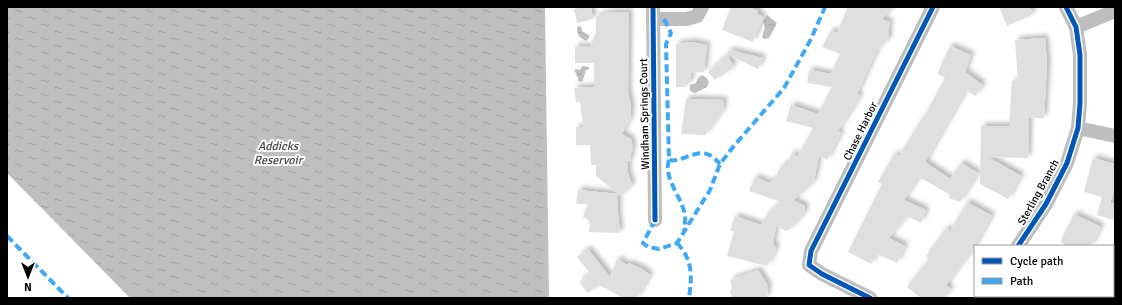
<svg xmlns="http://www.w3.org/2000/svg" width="1122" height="305" font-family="Signika,sans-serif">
<defs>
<pattern id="water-ripples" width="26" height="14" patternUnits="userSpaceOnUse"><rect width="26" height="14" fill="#bfbfbf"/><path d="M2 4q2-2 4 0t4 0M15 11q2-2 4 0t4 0" fill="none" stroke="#a2a2a2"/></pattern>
<filter id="shadow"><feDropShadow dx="3.5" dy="-3.5" stdDeviation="2" flood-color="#0004"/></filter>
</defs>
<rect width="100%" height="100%" fill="#fff"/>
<!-- water -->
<g fill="url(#water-ripples)">
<path d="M7,7H545L549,298H130L7,173Z"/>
<path d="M767,15L777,23L769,38L764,39L762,37L765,27L763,22Z"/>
<path d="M581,26L582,31L590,36L586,41C578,36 578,36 577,27Z"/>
<path d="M582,66L589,67V69L585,71V74L582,82L578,81V77L576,76L577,74L575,72V69L580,70Z"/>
<path d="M702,75L707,78L709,82L707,87L695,93L690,91V85L696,83L698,78Z"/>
</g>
<!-- building -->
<g fill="#dfdfdf" filter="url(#shadow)">
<path d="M587,7H591L593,19L577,23L574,9Z"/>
<path d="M731,7H749L758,11V14L763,17L753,42L722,30Z"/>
<path d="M848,7H894L882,19L890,22L888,31L889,39L877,50L857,94L860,96L838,131L841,133L827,160L819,156L814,181L810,186L793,200L805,206V212L793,227L786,231L776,226L773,243L776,249L767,266L727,256L734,232L730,230L735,216L761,225L768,213L781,202L749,191L755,177L769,183L777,177L778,171L785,163L788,164L792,152L797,157L813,128L786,121L791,105L818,114L832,87L807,83L809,70L831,74L840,54L822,47L831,30L837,33Z"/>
<path d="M999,7H1030L1033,14L1007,26Z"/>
<path d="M629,12L628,92L631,106L630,119L622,134L631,139L633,148L631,153V160L628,161V173L632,185L621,196L596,176V165H591L590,145H576V127H583L580,102H576L574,88L594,87V63H575V46L590,47L596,33V17L607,13Z"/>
<path d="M1045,38L1047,64L1044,118H1029L1028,158L988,157L1021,176L1008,199L980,184L981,126H1009L1012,81H1018L1015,40Z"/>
<path d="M691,42L707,45L704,72L691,73V81L684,87H676V44Z"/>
<path d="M950,46L971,55L965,72L983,85L975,96L966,90L925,162L950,179L961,163L978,173L960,202L949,198L950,195L919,177L904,200L926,210L921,223L907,216L889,238L905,246L897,263L877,254L871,264L848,252L882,184L878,182L894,154L899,156L922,118L923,119L945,78L937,74Z"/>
<path d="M729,50L763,58L758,69L727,54Z"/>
<path d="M727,55L734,67L715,80L708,72Z"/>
<path d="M686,99L724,100L723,110L705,135L681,134Z"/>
<path d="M1093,158L1115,164V186L1110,203L1115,204V212L1113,220L1097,215L1102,197L1084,192Z"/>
<path d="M578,190L618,194V213L620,233L589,232L590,225L588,220L583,217L588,204H576Z"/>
<path d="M967,202L992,216L973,249L946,285L951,289L944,298H921L907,287L929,259L926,256L946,228L950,231Z"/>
<path d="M1074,214L1101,227L1091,246H1068L1060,242Z"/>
<path d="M588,249L610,277L617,259L627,265L629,263L642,269L650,275L637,298H624L599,285L588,293L579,282L590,273L577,257Z"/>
<path d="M758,270L768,286L767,298H732L730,292L732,288L730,280Z"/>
</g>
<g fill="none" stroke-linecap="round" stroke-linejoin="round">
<!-- minor -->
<g stroke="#bebebe" stroke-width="14">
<path d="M653,7L655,220"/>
<path d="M653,19H687L697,16L702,7"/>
<path d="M1076,27L1115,11"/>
<path d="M1078,128L1115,136"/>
<path d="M1018,246L1046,204L1067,163L1078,128L1080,103V55L1076,27L1066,7"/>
<path d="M870,298L822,274L809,265L811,251L933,7"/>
<path d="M983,298L984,296"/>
</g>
<!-- quiet -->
<g stroke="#3fa9f5" stroke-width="4" stroke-dasharray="8 4" stroke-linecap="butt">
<path d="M664,19L671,33L666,44L669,160C680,163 694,150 707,154C712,155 717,161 720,164"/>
<path d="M669,160C663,177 680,195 684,211C686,217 685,224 684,230"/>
<path d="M655,220L643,243L648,247L659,249L677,243L710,190L720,164L733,147L784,88L811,39L825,7"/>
<path d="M7,236L68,298"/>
<path d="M677,243C693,260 692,276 689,298"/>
</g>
<defs>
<g id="cycleway">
<path d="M653,7L655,220"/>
<path d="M1018,246L1046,204L1067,163L1078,128L1080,103V55L1076,27L1066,7"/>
<path d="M870,298L822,274L809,265L811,251L933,7"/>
</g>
</defs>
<!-- cycleway casing -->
<use href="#cycleway" stroke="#fff" stroke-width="8"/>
<!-- cycleway -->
<use href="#cycleway" stroke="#0057b8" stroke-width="5"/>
</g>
<g text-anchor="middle" stroke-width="4" stroke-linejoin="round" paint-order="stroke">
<!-- street labels -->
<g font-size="11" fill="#000" stroke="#fff">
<text transform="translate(644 114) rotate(-91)" y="4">Windham Springs Court</text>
<text transform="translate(860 131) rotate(-64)" y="4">Chase Harbor</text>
<text transform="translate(1038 192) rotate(-61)" y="4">Sterling Branch</text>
</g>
<!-- water labels -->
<g font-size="12" font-style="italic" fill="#444" stroke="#fff">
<text x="278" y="150">Addicks<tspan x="278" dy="14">Reservoir</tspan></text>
</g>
</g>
<!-- border -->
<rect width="1122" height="305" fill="none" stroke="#000000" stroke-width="16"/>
<!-- legend -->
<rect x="974" y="245" width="140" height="52" fill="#ffffff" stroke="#999999"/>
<rect x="982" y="258" width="20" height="6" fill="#0057b8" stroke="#999999"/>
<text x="1010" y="265" font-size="12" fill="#000000">Cycle path</text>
<rect x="982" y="278" width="20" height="6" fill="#3fa9f5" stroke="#999999"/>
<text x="1010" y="285" font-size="12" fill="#000000">Path</text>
<!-- north arrow -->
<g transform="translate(28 277) rotate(180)" stroke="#ffffff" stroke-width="3" paint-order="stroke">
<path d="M0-3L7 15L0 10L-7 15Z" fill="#000000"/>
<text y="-6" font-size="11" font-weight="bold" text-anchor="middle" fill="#000000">N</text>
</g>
</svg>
